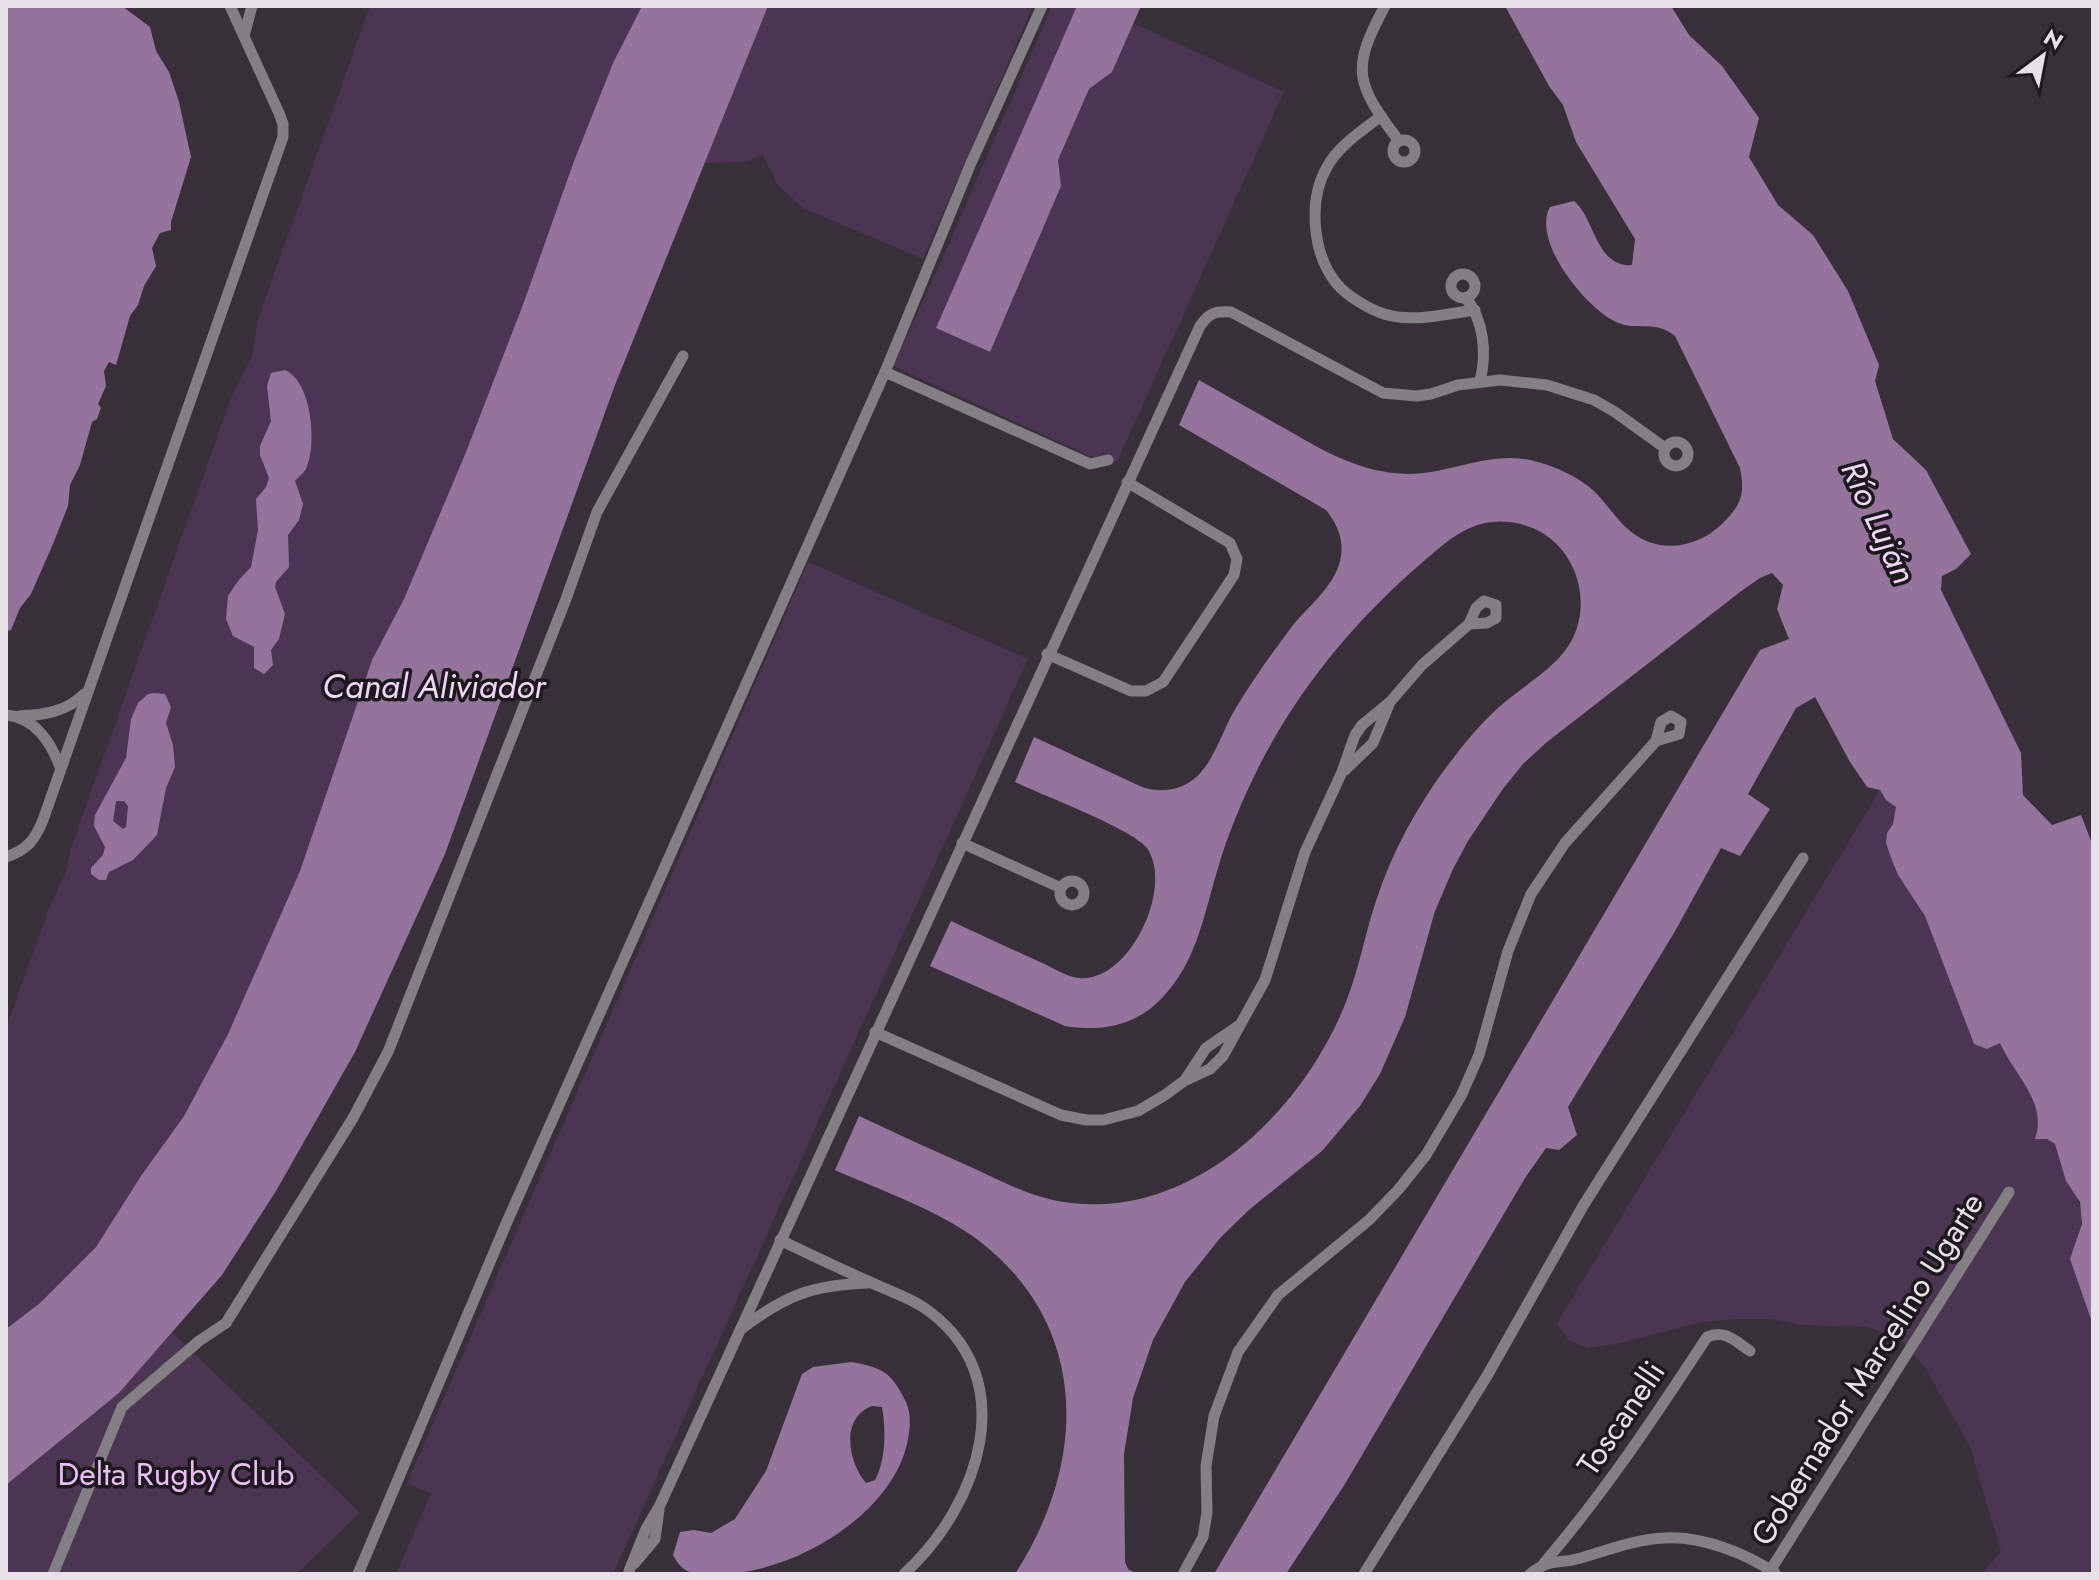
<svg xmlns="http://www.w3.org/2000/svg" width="2099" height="1580" font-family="Jost,sans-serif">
<rect width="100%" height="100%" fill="#373038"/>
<!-- green -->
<g fill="#4c3552">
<path d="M370,6H642L613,63L574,161L524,302L466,452L404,599L372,660L300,871L228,1034L184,1116L141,1176L96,1247L40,1303L6,1329V1029L47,913L66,872L72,845L233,393L252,356L258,319Z"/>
<path d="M768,6H1033L923,259L803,208L777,184L763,155L744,162L704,163Z"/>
<path d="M1052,6H1077L937,328L989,352L1061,186L1058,160L1089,88L1112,72L1133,23L1284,92L1117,462L1090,456L893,366L941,262Z"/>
<path d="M808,562L1028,659L613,1574H396L431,1494L407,1483Z"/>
<path d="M1880,790L1886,800L1896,807L1893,824L1887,834L1886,843L1891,858L1898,875L1925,916L1974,1044L2000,1042C2009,1064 2026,1081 2035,1103C2040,1116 2037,1127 2043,1139H2047L2055,1144L2059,1152L2066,1181L2074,1190L2082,1214L2080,1234L2070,1259L2093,1325V1574H1982L2001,1552L1970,1447L1926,1369L1898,1337L1866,1327L1802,1325L1772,1319H1735L1702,1322L1621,1343L1587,1348L1568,1340L1557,1323Z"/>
<path d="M172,1332L360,1513L296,1574H6V1485L119,1393Z"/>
</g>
<!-- water -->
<g fill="#94749c" fill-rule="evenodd">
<path d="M6,6H122L150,27L156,51L169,72L179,102L191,157L171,222V230L160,233L152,248L156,266L144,286L138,305L130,316L116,365L109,362L104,371L106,386L98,404L101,408L97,419L92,422L80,465L70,485L68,506L53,544L31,594L20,608L11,630L6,631Z"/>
<path d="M642,6H768L615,385L445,854L355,1052L276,1191L222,1275L119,1393L6,1485V1329L40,1303L96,1247L141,1176L184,1116L228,1034L300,871L372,660L404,599L466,452L524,302L574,161L613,63Z"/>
<path d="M1077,6H1141L1112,72L1089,89L1058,160L1061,186L990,352L936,328Z"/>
<path d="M1505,6H1671L1689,35L1722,66L1759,118L1749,157L1778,205L1813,235L1848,291L1879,365L1875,381L1893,439L1926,470L1971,554L1956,569L1942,576L1941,590L2021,753L2023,795L2052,825L2081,815L2093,846V1325L2070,1259L2082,1224L2080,1202L2066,1181L2055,1144L2047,1139H2035C2048,1102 2014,1075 2000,1043L1987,1049L1974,1044L1925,916L1898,875L1891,858L1886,843L1887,833L1893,824L1896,807L1886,800L1880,790L1867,787L1850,762L1815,697L1796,708L1748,794L1770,809L1740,856L1721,848L1674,933L1568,1107L1577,1135L1559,1150L1546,1148L1525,1178L1345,1484L1286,1574H1214L1760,650L1789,639L1777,609L1783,585L1772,573L1760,578L1740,592L1547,742L1523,764L1502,790L1468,841L1453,869L1435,911L1405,1017L1380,1074L1360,1106L1322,1151L1250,1209L1221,1237L1185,1282L1153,1340L1133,1398L1124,1454L1125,1562L1128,1569L1137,1574H1015C1087,1463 1091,1326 978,1240C936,1209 882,1191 835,1170L859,1116C897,1134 935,1151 973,1168C999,1180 1025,1194 1053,1200C1184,1228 1301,1116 1346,1002C1359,969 1365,934 1376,901C1392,852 1417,806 1448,765C1463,745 1479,725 1498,708C1519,689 1546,674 1564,652C1593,616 1583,559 1544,534C1523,521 1494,517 1470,528C1453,535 1438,549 1424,561C1351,623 1289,700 1249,787C1237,813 1226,840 1218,868C1204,914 1197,962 1162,998C1136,1026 1101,1032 1065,1026L930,966L951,921C980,935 1010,948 1040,962C1052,967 1066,977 1079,978C1131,983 1175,883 1146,847C1130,828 1042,795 1015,782L1034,737L1142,787C1161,793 1178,791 1194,779C1213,764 1222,732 1234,711C1252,681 1272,653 1293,625C1309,606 1334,586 1340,561C1345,542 1338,525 1326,510L1179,425L1199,380C1227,396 1255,412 1284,428C1324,451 1360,473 1408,474C1452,474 1489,450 1534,461C1554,466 1572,474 1588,486C1605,499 1614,518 1630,531C1659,555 1698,548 1723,523C1742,504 1745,493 1740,468L1675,336C1654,319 1637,332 1616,322C1586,308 1531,241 1550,207L1574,201C1595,218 1596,268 1632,265L1635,239L1576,142L1563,105L1549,86Z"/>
<path d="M285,370C311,381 317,441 307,466C305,473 300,475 295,481L303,504L299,520L288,535L289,567L276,582L275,587L285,614L279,639L271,650L273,665L264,674L254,668V647L233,636L226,619L228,596L238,581L251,567L258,530L256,499L266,487L269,478L260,455V446L271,421L267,386L271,373Z"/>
<path d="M154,693L165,694L171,707L166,723L173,745L175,767L166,788L157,835L133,860L109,872L106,880H99L91,874V868L103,855L105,847L94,826L95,815L126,758L131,719L138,703L148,694ZM116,801H124L128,806L126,827L123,829L113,821Z"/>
<path d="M851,1362C884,1368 891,1372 906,1402C912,1416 910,1430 907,1444C890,1517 791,1574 719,1574C697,1574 684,1577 673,1555L680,1532L694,1530L711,1533L735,1519L766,1471L802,1374L813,1367ZM872,1406L882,1407C886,1430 886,1460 875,1480L866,1483C848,1462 840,1418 872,1406Z"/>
</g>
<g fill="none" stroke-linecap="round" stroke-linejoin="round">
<!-- street -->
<g stroke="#838084" stroke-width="11">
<path d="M1385,6C1350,70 1356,84 1399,141"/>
<path d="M244,36L252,6"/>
<path d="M1381,116C1362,131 1338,146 1327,167C1308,200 1312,254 1337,284C1347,296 1369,309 1384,314C1413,323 1445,314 1475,310"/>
<circle cx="1404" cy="151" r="11"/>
<circle cx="1463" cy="286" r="12"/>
<path d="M1466,298C1484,321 1487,353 1480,381"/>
<path d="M885,372L1090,464L1108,460"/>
<circle cx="1676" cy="454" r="12"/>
<path d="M1484,601L1496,605V618L1487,623L1469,624L1476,608Z"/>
<path d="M1047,654L1131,691H1146L1163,682L1234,575L1237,559L1230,543L1127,482"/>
<path d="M6,715C34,717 51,742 60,767"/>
<path d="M19,716C43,715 67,712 84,694"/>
<path d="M1671,716L1681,722L1679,734L1656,741L1661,722Z"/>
<path d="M1345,770L1373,743L1390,702"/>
<path d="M962,843L1061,888"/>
<path d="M6,857C27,850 35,840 43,820L283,137V124L279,113L230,6"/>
<circle cx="1072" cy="893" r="12"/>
<path d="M875,1032L1061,1115L1086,1120H1103L1138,1111L1165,1095L1184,1081L1210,1069L1223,1056L1265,980L1305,852L1342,772L1355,735L1362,725L1390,702L1422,665L1469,624"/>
<path d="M1185,1080L1206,1048L1238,1026"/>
<path d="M780,1240C809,1254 838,1268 868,1281C886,1290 906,1296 923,1307C1025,1376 979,1506 904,1574"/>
<path d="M741,1329C786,1295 812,1285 868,1283"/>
<path d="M1544,1563C1605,1492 1656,1415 1707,1337C1725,1329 1735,1341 1750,1351"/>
<path d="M634,1564L655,1539L659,1510"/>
<path d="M629,1571L646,1529L660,1505L1200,326C1209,313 1215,311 1231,312L1383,393L1416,396L1431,394L1458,385L1500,380L1547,385L1594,400L1615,412L1665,448"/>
<path d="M53,1574L122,1407L199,1341L226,1323L353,1118L388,1052L566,599L597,512L683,356"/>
<path d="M358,1574L506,1224L885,372L971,163L1042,6"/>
<path d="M1183,1574L1203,1537L1207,1512L1206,1466L1214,1416L1238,1352L1278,1295L1369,1220L1398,1190L1426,1155L1461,1096L1479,1055L1508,951L1531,894L1565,843L1656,741"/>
<path d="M1364,1574L1487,1376L1583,1206L1803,858"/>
<path d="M1530,1574C1552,1557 1557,1565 1581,1558C1608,1550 1636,1539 1665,1538C1702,1536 1745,1553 1775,1573"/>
<path d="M1768,1574L2009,1192"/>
</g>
</g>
<g text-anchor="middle" stroke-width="7" stroke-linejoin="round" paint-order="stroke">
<!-- street labels -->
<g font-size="32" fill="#e7e2e8" stroke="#1c191d">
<text transform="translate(1867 1369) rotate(-58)" y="11">Gobernador Marcelino Ugarte</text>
<text transform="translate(1621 1418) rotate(-56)" y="11">Toscanelli</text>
</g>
<!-- park labels -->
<g font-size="32" fill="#eebcfa" stroke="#1c191d">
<text x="176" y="1485">Delta Rugby Club</text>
</g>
<!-- water labels -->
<g font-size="34" font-style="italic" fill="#f3d5fb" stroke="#1c191d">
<text transform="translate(1879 522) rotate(65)" y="12">Río Luján</text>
<text x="434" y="698">Canal Aliviador</text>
</g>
</g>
<!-- border -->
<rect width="2099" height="1580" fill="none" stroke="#e7e2e8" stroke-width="16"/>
<!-- north arrow -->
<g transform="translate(2043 56) rotate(32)" stroke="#1c191d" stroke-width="6" paint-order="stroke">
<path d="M0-6L14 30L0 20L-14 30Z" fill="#e7e2e8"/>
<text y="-12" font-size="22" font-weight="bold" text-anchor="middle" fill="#e7e2e8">N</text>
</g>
</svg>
